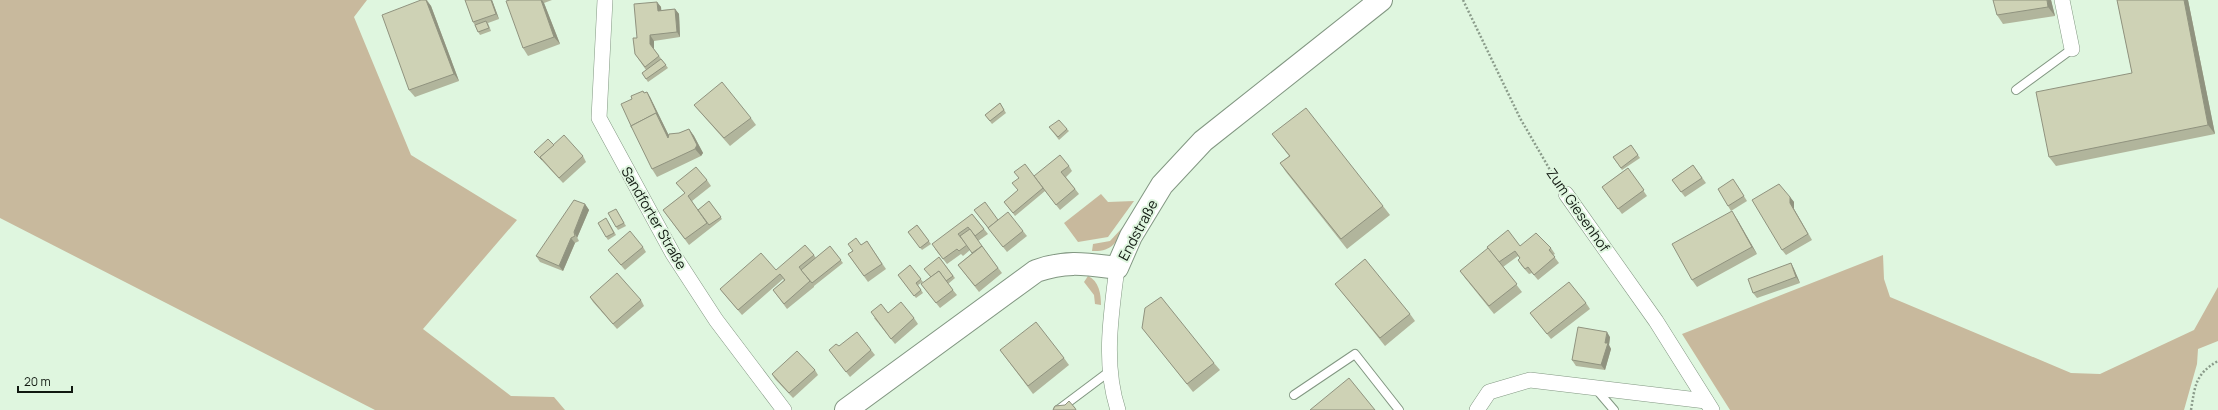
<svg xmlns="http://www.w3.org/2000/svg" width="2218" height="410" font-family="Manrope,sans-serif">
<rect width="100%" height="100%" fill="#dff6df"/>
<!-- green -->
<g fill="#c8b99d">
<path d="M0,0H367L354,17L411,155L517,220L423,329L511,396L554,397L565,410H375L0,218Z"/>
<path d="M1101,194L1108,202L1134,201L1108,237L1078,242L1064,223Z"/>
<path d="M1123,227H1125C1117,243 1111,252 1092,251L1093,244L1110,241Z"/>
<path d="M1883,255L1884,279L1890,297L2071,373L2100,374L2194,330L2218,287V341L2198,349L2197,364L2184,410H1730L1682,334Z"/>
<path d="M1088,276C1099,281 1101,294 1101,305L1095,304L1094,295L1084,282Z"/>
</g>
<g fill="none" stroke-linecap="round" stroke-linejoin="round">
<defs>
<g id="lane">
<path d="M2016,90L2072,49"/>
<path d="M1596,389L1614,410"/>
<path d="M1294,395L1355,354L1399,410"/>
<path d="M1058,410L1110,371"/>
</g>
<g id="street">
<path d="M605,0L599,118L673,254L716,320L784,410"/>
<path d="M2062,0L2072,49"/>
<path d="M1566,194L1656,321L1712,410"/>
<path d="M1117,268C1111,314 1103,365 1118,410"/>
<path d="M1477,410L1489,392L1530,380L1706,401"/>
</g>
<path id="secondary" d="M846,410L1036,271C1067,260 1086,264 1117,268L1131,236L1162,185L1203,141L1381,0"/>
</defs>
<!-- lane casing -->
<use href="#lane" stroke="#829782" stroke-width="10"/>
<!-- street casing -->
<use href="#street" stroke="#829782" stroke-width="16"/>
<!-- secondary casing -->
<use href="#secondary" stroke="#829782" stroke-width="24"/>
<!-- path -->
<g stroke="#8b9c8b" stroke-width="2.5" stroke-dasharray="2 2" stroke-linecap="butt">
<path d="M1463,0L1520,118L1557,182"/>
<path d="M2191,410C2195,386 2195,374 2218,361"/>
</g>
<!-- lane -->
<use href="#lane" stroke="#fff" stroke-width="8"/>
<!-- street -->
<use href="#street" stroke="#fff" stroke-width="15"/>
<!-- secondary -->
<use href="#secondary" stroke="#fff" stroke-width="22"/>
</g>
<!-- wall -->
<g fill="#b1b59c">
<path d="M421,0H427L431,6L459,81L415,97L409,90Z"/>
<path d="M465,0H492L499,19L488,23L491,31L480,35L473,22Z"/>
<path d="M510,0H552L544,3L560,44L528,56L523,48Z"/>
<path d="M2051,0L2055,16L2003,24L1997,15Z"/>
<path d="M2117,0H2188L2215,134L2056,166L2049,157L2132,73Z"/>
<path d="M657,2L661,7V10L675,9L679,14L680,37L654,41V49L668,68L648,82L642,73L646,70L635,54L637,38Z"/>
<path d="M647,92L650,97L669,136L679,133L689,129L694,136L703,153L701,156L657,177L652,169L644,93Z"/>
<path d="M1000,103L1006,113L992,124L985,115Z"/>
<path d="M694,105L751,118L756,125L730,146L700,112Z"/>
<path d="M1049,127L1067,129L1069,131L1059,140Z"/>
<path d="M1272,134L1383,206L1390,215L1347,249L1286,172L1280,163L1289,156Z"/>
<path d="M1631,145L1640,158L1622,170L1613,157Z"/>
<path d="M534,152L583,156L586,162L563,183Z"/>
<path d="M1693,165L1706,183L1685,197L1672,180Z"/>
<path d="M1069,166L1072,171L1066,177L1079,194L1060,210L1045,191L1015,216L1004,202L1018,190V178H1036Z"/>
<path d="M1628,168L1647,196L1622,214L1602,187Z"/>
<path d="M707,180L711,186L692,201L698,210L709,201L722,219L689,245L663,210L685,193L676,183Z"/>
<path d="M1737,185L1747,201L1731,211L1728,206Z"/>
<path d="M1790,197L1794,202V209L1812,240L1786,255L1782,250Z"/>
<path d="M585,204L589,210L577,238L579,241L575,243L563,271L540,262L536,256Z"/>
<path d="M616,209L626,226L618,230L616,227Z"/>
<path d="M974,210L998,220L1023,231L1027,236L1007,252Z"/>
<path d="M972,214L988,234L978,241L1002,273L979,292L958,265L972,253L970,250L963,256L961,254L947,264L935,249Z"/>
<path d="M1737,219L1757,254L1697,287L1692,280Z"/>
<path d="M608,221L616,235L608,240L606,237Z"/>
<path d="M917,225L931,244L922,250L908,232Z"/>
<path d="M867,241L886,269L868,282L848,254Z"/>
<path d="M830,246L843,263L814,286V287L787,309L773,290L784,280L783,279L742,315L724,294L720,289L776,270L814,255L816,258Z"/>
<path d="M1520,246L1551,248L1555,254L1553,255L1559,263L1538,280L1532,273L1529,274L1521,265L1518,260L1520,258L1518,256L1503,267L1522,292L1494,314L1465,278L1460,271Z"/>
<path d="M643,247L646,252L625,270L612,255L608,250Z"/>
<path d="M939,257L955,278L948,284L957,295L940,308L921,284L930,277Z"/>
<path d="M1791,263L1794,269L1800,283L1757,298L1753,293Z"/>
<path d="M910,265L923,282L918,285L923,293L916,298L898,275Z"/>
<path d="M1335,284L1410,314L1415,321L1385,346L1341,291Z"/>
<path d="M590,297L641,300L644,306L617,329L593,302Z"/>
<path d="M1586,303L1590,309L1551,339L1530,313Z"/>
<path d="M888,313L914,318L918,324L895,344L874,318Z"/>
<path d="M1142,328L1214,363L1220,370L1193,392L1148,335Z"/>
<path d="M1610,337L1609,345L1611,349L1605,370L1576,366L1572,360Z"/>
<path d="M829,350H871L875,355L850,377Z"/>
<path d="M1000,350L1064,358L1069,365L1033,394Z"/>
<path d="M815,370L818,375L793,398L775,379L772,374Z"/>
</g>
<!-- shaded-wall -->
<g fill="#90937f">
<path d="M426,0L431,6L459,81L454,74Z"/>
<path d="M491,0H492L499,19L496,14Z"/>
<path d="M541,0H542L544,3L560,44L554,37Z"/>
<path d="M2047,0H2051L2055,16L2048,7Z"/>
<path d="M2184,0H2188L2215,134L2208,125Z"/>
<path d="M657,2L661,7L662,16L658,11Z"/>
<path d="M675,9L679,14L680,37L677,32Z"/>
<path d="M650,35L654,41V49L650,44Z"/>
<path d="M647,92L650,97L674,146L668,138Z"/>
<path d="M689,129L694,136L703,153L701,156L695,149Z"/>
<path d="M1790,197L1794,202V209L1812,240L1790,203Z"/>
<path d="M585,204L589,210L577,238L579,241L574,232Z"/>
<path d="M1732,211L1737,219L1757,254L1752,247Z"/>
<path d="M571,238L575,243L563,271L559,266Z"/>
<path d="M1791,263L1794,269L1800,283L1796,277Z"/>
<path d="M1607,332L1610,337L1609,345L1611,349L1605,370L1601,365Z"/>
</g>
<!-- building -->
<g fill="#ced2b5" stroke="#90937f">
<path d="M421,0H426L454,74L409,90L382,15Z"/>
<path d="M465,0H491L496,14L473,22Z"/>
<path d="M510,0H541L554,37L523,48L506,1Z"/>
<path d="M1993,0H2047L2048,7L1997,15Z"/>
<path d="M2117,0H2184L2208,125L2049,157L2036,92L2132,73Z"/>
<path d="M657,2L658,11L675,9L677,32L650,35V44L659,56L645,67L635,54L633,38H637L634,4Z"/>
<path d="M486,21L489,28L478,32L475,25Z"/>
<path d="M661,59L666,65L646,79L642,73Z"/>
<path d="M722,82L751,118L724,138L694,105Z"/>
<path d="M643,91L644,93L647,92L658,116L656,113L631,126L632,128L621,104L632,99L631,96Z"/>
<path d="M1000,103L1004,110L990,121L985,115Z"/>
<path d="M1306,108L1383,206L1341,239L1280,163L1290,156L1272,134Z"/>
<path d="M656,113L668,138L669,134L679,133L689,129L697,145L695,149L652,169L631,126Z"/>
<path d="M1059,120L1067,129L1058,137L1049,127Z"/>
<path d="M564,135L583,156L559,178L540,157Z"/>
<path d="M548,139L554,145L540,157L542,160L534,152Z"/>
<path d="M1631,145L1638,155L1621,168L1613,157Z"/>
<path d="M1060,155L1069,166L1061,172L1075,189L1056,205L1034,176Z"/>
<path d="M1025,164L1043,188L1013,213L1004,202L1018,190L1012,183L1019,178L1014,172Z"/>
<path d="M1693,165L1702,178L1681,192L1672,180Z"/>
<path d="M696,167L707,180L688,196L707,223L685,239L663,210L685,193L676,183Z"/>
<path d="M1628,168L1644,190L1618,209L1602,187Z"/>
<path d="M1733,179L1744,196L1728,206L1718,189Z"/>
<path d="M1779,184L1790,197V203L1808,234L1782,250L1752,200Z"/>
<path d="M574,200L585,204L574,232L575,236L571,238L559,266L536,256Z"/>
<path d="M709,201L721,217L709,225L698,210Z"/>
<path d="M985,202L998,220L988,228L990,230L974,210Z"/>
<path d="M616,209L624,223L616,227L608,213Z"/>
<path d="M1732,211L1752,247L1692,280L1672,244Z"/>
<path d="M1008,212L1023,231L1003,247L988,228Z"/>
<path d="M972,214L984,229L975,236L968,227L958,234L967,245L959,251L957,249L943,259L932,244Z"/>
<path d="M606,218L614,233L606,237L598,223Z"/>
<path d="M917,225L929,241L920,248L908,232Z"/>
<path d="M970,229L982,246L972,253L960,236Z"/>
<path d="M1508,230L1520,246L1536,233L1551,248L1549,250L1555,257L1534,275L1528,267L1525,269L1518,260L1520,258L1515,251L1499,262L1487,247Z"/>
<path d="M630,231L643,247L621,265L608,250Z"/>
<path d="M856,238L861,245L867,241L882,264L864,276L848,254L853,251L848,244Z"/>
<path d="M805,245L814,255L799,267L810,281L784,304L773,290L785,280L780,274L738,310L720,289L761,253L776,270Z"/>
<path d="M830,246L841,260L812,283L801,270Z"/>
<path d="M982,246L998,268L975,286L958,265Z"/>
<path d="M1488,248L1517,284L1489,306L1460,271Z"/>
<path d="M939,257L953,276L946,281L939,271L931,277L924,269Z"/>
<path d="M1365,259L1410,314L1380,338L1335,284Z"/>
<path d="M1791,263L1796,277L1753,293L1748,279Z"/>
<path d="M910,265L921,279L916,283L921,290L914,296L898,275Z"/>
<path d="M939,271L953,290L936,303L921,284Z"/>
<path d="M617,273L641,300L613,324L590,297Z"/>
<path d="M1569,282L1586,303L1547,334L1530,313Z"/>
<path d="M1161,297L1214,363L1187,384L1142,328L1145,308Z"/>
<path d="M901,302L914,318L891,339L871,312L881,304L888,313Z"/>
<path d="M1036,322L1064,358L1028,386L1000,350Z"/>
<path d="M1578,327L1607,332L1605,343H1608L1601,365L1572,360Z"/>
<path d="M857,332L871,350L846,372L829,350L836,344L839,346Z"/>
<path d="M797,351L815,370L789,393L772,374Z"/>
<path d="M1349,378L1375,410H1310Z"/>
<path d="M1069,401L1075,408L1076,410H1053L1055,406L1065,405Z"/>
</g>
<g text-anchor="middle" stroke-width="4" stroke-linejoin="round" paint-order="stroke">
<!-- street labels -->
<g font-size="14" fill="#111911" stroke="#dff6df">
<text transform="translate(1578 210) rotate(55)" y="5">Zum Giesenhof</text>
<text transform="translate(654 218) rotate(60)" y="5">Sandforter Straße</text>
<text transform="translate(1138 230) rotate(-62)" y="5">Endstraße</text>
</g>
</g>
<!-- scale -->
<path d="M18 386v6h54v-6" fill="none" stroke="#111911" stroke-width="2"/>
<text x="24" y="386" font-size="12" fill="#111911" stroke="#dff6df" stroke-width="3" paint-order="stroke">20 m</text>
</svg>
